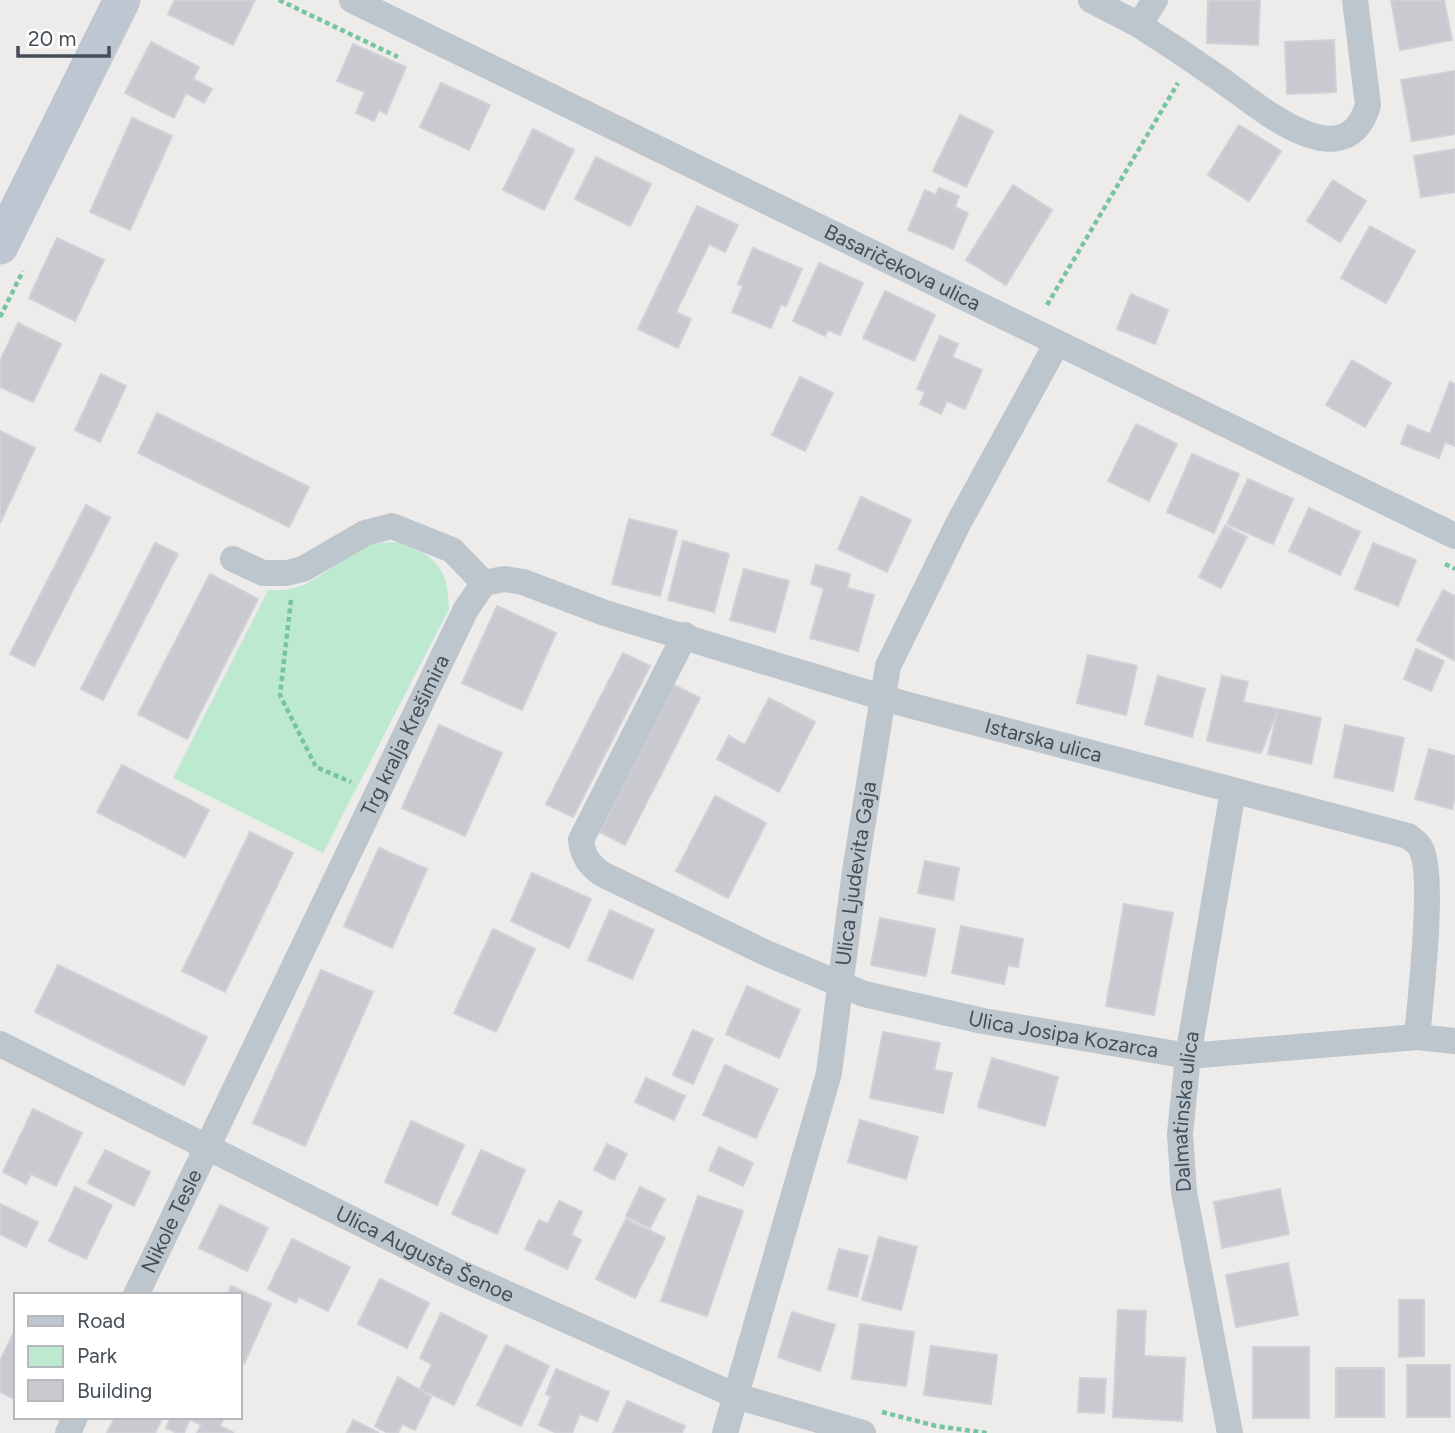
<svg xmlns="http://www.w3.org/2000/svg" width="1455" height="1433" font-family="Figtree,sans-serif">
<rect width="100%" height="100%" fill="#eeebeb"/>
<!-- green -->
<path fill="#bce9cf" d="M396,542C436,556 448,566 449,609L323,853L173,778L268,590C319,594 331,556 374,544C380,542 389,543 396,542Z"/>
<!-- building -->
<g fill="#c8cad0" stroke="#d0d1d7" stroke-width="2">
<path d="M175,0H255L233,45L168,14Z"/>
<path d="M1208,0H1260L1258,45L1207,43Z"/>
<path d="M1391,0H1444L1452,40L1400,50Z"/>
<path d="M1334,40L1336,92L1287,94L1285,42Z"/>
<path d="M151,42L199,67L193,79L212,89L204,103L186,93L174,118L125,93Z"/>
<path d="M353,44L406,67L386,114L379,110L374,121L356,113L365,92L337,81Z"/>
<path d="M1455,71V134L1412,141L1401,80Z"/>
<path d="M441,83L490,105L469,150L420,127Z"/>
<path d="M960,115L993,131L966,187L933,171Z"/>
<path d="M132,118L172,136L130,230L90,212Z"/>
<path d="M1239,125L1281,151L1249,201L1208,175Z"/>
<path d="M533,129L574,150L544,210L503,190Z"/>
<path d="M1455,149V192L1421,197L1414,156Z"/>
<path d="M596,157L651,184L630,226L575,199Z"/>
<path d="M1333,180L1366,201L1340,242L1307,221Z"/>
<path d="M1013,185L1052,210L1006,285L966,260Z"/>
<path d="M939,188L959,196L955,207L968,213L953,249L908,230L925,190L936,195Z"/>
<path d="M697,206L738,225L725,252L709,244L676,312L691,319L678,348L638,329Z"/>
<path d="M1370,226L1415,251L1386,303L1341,278Z"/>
<path d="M57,238L104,260L75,321L29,298Z"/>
<path d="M753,248L802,269L786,306L781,304L771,328L732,312L743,286L738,284Z"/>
<path d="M819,263L863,283L840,335L828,330L825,336L793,321Z"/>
<path d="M885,291L935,315L914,361L863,338Z"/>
<path d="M1131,294L1168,310L1155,344L1117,329Z"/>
<path d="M18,323L61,344L33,402L0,387V361Z"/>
<path d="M940,336L958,344L952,357L982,370L965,409L947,401L941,414L920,404L925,392L917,389Z"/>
<path d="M1352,360L1391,383L1365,427L1326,405Z"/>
<path d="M101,374L126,386L100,442L75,430Z"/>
<path d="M800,377L833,393L805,451L772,435Z"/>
<path d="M1450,382L1455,384V446L1445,442L1439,458L1401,444L1408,425L1430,434Z"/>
<path d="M157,413L309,487L289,527L138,453Z"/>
<path d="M1136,424L1177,444L1149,501L1108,481Z"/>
<path d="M0,431L35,448L0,523Z"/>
<path d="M1192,454L1239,474L1214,533L1167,512Z"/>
<path d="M1248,479L1293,499L1273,544L1227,524Z"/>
<path d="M861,497L911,520L887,572L838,549Z"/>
<path d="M86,505L110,518L34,666L10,654Z"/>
<path d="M1309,508L1360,532L1340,575L1289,551Z"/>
<path d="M629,519L677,531L660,596L612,584Z"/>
<path d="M1225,526L1247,537L1221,588L1199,577Z"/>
<path d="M683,541L729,554L714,612L668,600Z"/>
<path d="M155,543L178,554L103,700L81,689Z"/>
<path d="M1373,543L1416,560L1398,606L1355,589Z"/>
<path d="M816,565L850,574L847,588L874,595L858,651L810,638L824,588L811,584Z"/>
<path d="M744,569L789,581L775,632L730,620Z"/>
<path d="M210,574L258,599L187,739L138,714Z"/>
<path d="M1443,590L1455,596L1454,660L1417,640Z"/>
<path d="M497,606L556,633L522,710L462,683Z"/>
<path d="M1416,649L1444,661L1431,691L1404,679Z"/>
<path d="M623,653L650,666L573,817L546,804Z"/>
<path d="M1088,655L1137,666L1126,715L1077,703Z"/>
<path d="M1158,676L1205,689L1192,737L1145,724Z"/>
<path d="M1222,676L1248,682L1243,702L1278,709L1261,753L1207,741Z"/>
<path d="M674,685L700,698L625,845L600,832Z"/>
<path d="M769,698L815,722L779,792L717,759L729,736L745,745Z"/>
<path d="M1278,709L1321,718L1311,764L1268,754Z"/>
<path d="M439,725L502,753L465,836L402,808Z"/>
<path d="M1345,725L1404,738L1393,791L1334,777Z"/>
<path d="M1429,749L1455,756V797L1452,809L1415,799Z"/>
<path d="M122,765L209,810L185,857L97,812Z"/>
<path d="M715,796L766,823L728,898L676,871Z"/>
<path d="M250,832L293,853L225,992L182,971Z"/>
<path d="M379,848L427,869L392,948L344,926Z"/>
<path d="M925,861L959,868L953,900L918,893Z"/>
<path d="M532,873L591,899L569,948L511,921Z"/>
<path d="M1124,904L1173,913L1154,1015L1106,1006Z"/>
<path d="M610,910L654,930L632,979L588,960Z"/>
<path d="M880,918L935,929L926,976L871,965Z"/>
<path d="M961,926L1023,939L1018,967L1008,965L1004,984L952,973Z"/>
<path d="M493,929L535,949L496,1032L454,1013Z"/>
<path d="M58,965L207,1037L184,1085L35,1012Z"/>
<path d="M321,970L373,992L305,1146L253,1123Z"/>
<path d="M747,986L800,1010L779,1058L726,1034Z"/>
<path d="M693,1030L713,1039L693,1084L673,1075Z"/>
<path d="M883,1032L940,1043L934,1070L952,1073L943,1113L870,1098Z"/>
<path d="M992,1058L1058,1077L1045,1126L978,1107Z"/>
<path d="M725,1065L778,1089L756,1138L703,1115Z"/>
<path d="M646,1078L685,1096L674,1120L635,1102Z"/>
<path d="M33,1109L82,1133L56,1186L31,1174L26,1184L3,1172Z"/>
<path d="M860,1120L918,1137L906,1179L848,1162Z"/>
<path d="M411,1121L464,1145L437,1205L385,1182Z"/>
<path d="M607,1144L627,1154L614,1180L594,1170Z"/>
<path d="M719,1147L753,1163L743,1186L709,1170Z"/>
<path d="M105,1150L150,1172L134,1206L88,1183Z"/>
<path d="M481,1150L525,1170L497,1234L452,1214Z"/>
<path d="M75,1187L112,1205L86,1259L49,1241Z"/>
<path d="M640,1187L665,1199L650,1228L626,1216Z"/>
<path d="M1280,1189L1289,1234L1222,1248L1214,1202Z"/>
<path d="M698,1196L743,1211L707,1316L661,1301Z"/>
<path d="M559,1201L582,1212L571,1235L581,1240L567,1269L525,1249L539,1220L548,1224Z"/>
<path d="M0,1204L38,1222L26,1247L0,1234Z"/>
<path d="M220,1205L268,1228L247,1271L199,1248Z"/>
<path d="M626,1219L665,1238L635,1298L596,1279Z"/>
<path d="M879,1237L917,1247L901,1310L862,1300Z"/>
<path d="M292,1239L350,1267L328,1311L299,1297L296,1303L268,1289Z"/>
<path d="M839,1249L868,1256L857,1297L828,1289Z"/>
<path d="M1288,1263L1298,1315L1236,1327L1226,1275Z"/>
<path d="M380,1279L429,1303L407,1348L358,1324Z"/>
<path d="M231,1286L271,1304L244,1364L240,1362V1295H227Z"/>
<path d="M1399,1300H1424V1356L1399,1357Z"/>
<path d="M1118,1310L1146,1311L1144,1356L1185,1358L1182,1421L1113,1417Z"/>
<path d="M792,1312L835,1325L820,1371L778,1357Z"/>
<path d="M441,1313L487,1336L454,1405L420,1389L432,1364L420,1358Z"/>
<path d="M860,1324L914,1332L906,1386L852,1379Z"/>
<path d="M16,1328V1400L0,1392V1361Z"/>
<path d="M506,1345L549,1366L521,1426L477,1405Z"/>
<path d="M931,1346L997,1355L991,1404L924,1395Z"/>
<rect x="1253" y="1347" width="56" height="71"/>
<rect x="1407" y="1365" width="43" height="52"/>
<rect x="1336" y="1368" width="48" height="49"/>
<path d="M556,1369L609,1392L597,1421L580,1414L572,1433H557L539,1425L551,1396L546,1394Z"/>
<path d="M398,1377L431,1397L415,1430L402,1424L398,1433H388L375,1426Z"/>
<path d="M1080,1378L1106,1379L1104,1413L1078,1412Z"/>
<path d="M627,1401L685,1426L682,1433H613Z"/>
<path d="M115,1417H154L161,1421L155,1433H107Z"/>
<path d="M171,1417H224L220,1426L234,1433H197L201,1425L190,1419L184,1433H177L166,1428Z"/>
<path d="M353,1420L379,1433H347Z"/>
</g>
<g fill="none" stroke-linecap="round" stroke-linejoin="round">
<!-- path -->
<g stroke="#77c4a1" stroke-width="4.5" stroke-dasharray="5 3.5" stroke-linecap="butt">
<path d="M279,0L398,57"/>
<path d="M1047,305L1178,83"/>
<path d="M0,317L23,271"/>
<path d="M1445,564L1455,569"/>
<path d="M291,600L280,695L316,767L351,782"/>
<path d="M882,1412L936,1426L987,1433"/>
</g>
<!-- street -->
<g stroke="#bdc5cd" stroke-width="26">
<path id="s1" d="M352,0L1455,536"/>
<path d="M1091,0L1139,25L1155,0"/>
<path d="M1139,25C1166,42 1193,60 1220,79C1257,105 1345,183 1368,105L1355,0"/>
<path id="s2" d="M484,583L504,579L523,582L605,613L901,703L1408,836C1412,839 1418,843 1420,847C1436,871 1420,1002 1417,1037"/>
<path id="s3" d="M685,635L581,840C583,856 589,865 602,874L766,953L864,994L983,1021L1188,1056L1417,1037L1455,1041"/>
<path id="s4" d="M0,1044L454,1270L736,1396L863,1433"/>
<path id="s5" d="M136,1295L466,609L484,583L452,550L392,526L365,533L303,569L287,573H263L233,559"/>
<path d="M68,1433L75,1417"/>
<path id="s6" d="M725,1433L829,1073L855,871L888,666L959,522L1057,343"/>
<path id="s7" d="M1230,1433L1184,1192L1180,1134L1188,1056L1233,791"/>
</g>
<!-- secondary -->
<path stroke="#bdc6d1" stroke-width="37" d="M0,246L122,0"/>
</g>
<g text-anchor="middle" stroke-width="5" stroke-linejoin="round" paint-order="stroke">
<!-- street labels -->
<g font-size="21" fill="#454e57" stroke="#fff">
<text dy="7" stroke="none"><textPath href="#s1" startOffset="612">Basaričekova ulica</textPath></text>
<text dy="7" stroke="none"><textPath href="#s5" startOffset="621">Trg kralja Krešimira</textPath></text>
<text dy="7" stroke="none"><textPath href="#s2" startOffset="584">Istarska ulica</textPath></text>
<text dy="7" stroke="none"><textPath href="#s6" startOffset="576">Ulica Ljudevita Gaja</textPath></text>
<text dy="7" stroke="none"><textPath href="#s3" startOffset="763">Ulica Josipa Kozarca</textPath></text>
<text dy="7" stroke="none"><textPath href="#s7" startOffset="326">Dalmatinska ulica</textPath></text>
<text dy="7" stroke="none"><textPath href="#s5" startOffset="82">Nikole Tesle</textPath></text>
<text dy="7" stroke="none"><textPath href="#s4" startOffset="474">Ulica Augusta Šenoe</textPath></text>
</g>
</g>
<!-- legend -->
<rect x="14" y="1293" width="228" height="126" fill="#ffffff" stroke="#b5b8bc" stroke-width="2"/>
<rect x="28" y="1316" width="35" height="10" fill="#bdc6d1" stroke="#b5b8bc" stroke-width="2"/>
<text x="77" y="1328" font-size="21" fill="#454e57">Road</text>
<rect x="28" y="1346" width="35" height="21" fill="#bce9cf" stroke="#b5b8bc" stroke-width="2"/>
<text x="77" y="1363" font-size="21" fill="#454e57">Park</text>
<rect x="28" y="1380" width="35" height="21" fill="#c8cad0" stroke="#b5b8bc" stroke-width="2"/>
<text x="77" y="1398" font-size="21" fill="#454e57">Building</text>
<!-- scale -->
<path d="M18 46v10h91v-10" fill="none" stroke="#454e57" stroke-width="3.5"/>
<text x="28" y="46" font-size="21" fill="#454e57" stroke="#ffffff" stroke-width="5" paint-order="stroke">20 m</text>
</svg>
